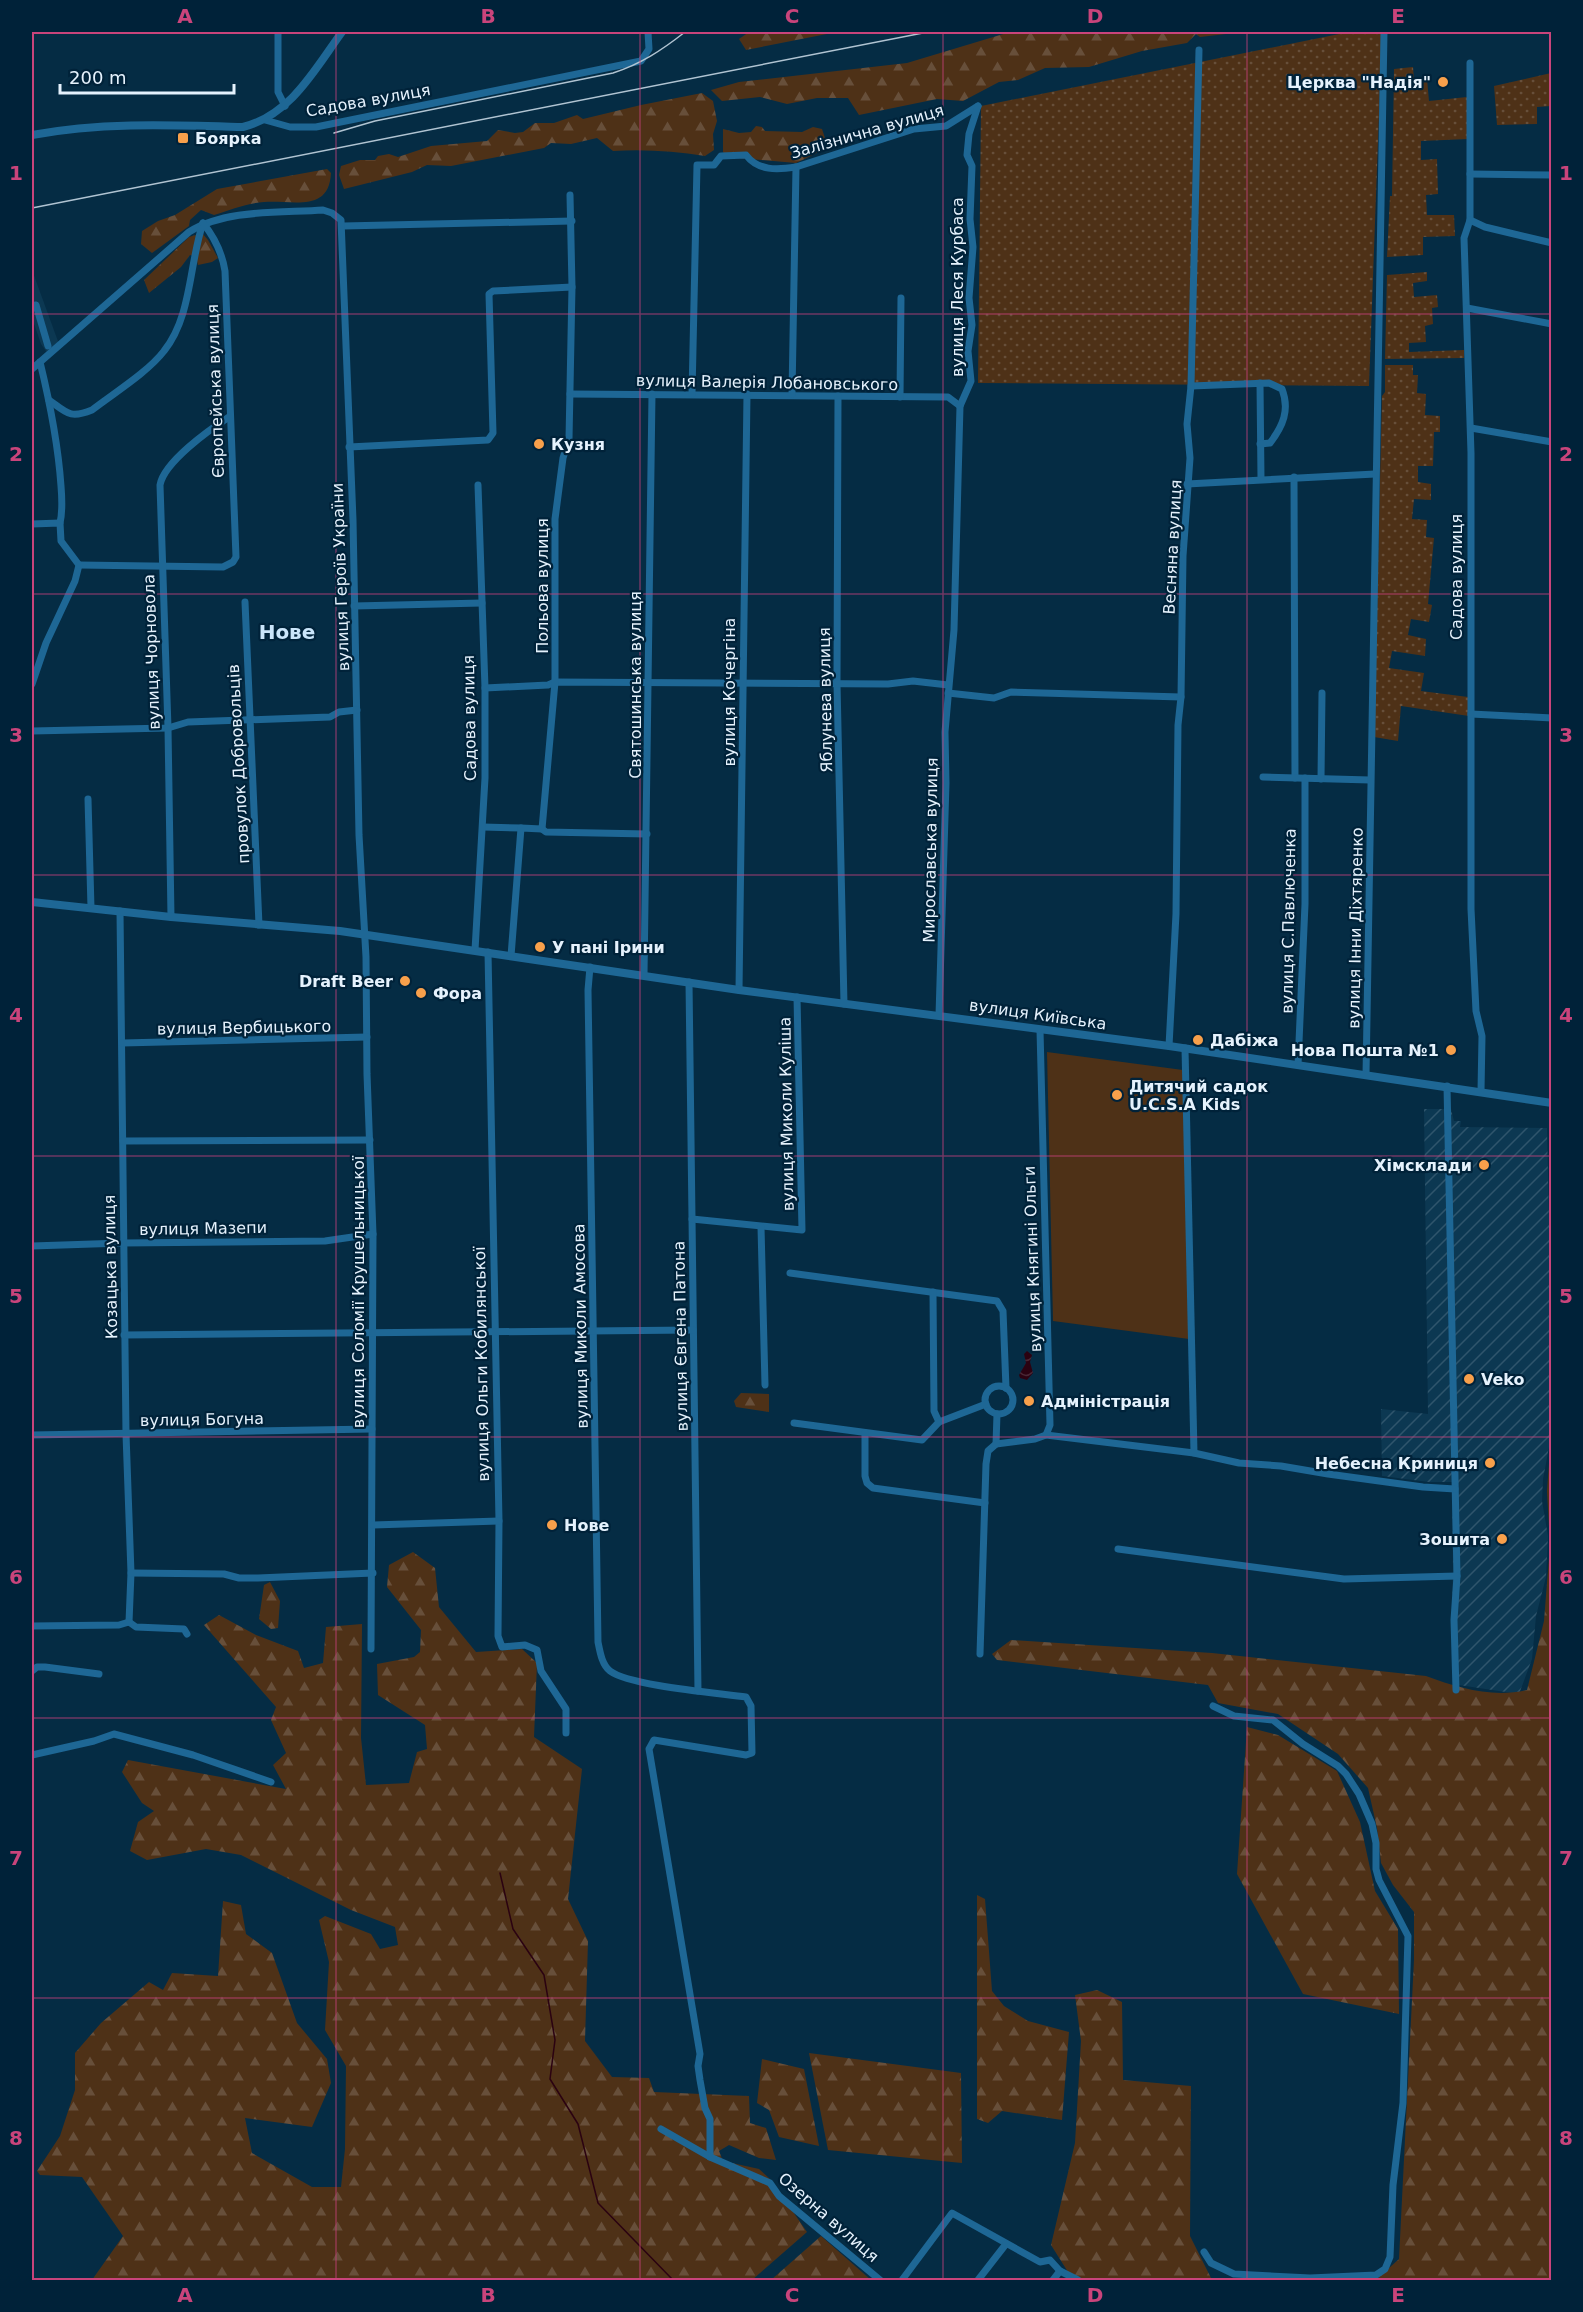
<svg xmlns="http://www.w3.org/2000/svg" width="1583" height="2312" font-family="'DejaVu Sans',sans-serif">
<defs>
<pattern id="industrial-furrows" width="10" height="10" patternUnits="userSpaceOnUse" patternTransform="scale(1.5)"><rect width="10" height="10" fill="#0c3852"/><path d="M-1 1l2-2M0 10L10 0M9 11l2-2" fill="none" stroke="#2f556c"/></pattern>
<pattern id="forest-firs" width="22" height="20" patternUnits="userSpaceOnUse" patternTransform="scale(1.5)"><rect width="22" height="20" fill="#4e3117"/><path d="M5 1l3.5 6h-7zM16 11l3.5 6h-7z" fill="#674f3a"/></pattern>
<pattern id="garden-dots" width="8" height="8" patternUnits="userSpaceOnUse" patternTransform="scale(1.5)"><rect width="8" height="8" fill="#4e3117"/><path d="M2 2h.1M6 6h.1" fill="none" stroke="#674f3a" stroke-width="1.8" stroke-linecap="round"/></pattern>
<pattern id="water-waves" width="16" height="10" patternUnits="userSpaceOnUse" patternTransform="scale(1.5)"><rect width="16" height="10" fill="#2b0211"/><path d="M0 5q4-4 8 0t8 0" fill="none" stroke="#4a2735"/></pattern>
</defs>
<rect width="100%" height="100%" fill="#052c44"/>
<!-- built -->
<path fill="#0c3852" d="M32,270L59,344L48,354L41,344L32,318Z"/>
<!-- industrial -->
<path fill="url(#industrial-furrows)" d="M1424,1109H1451L1454,1121H1461L1460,1127L1547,1128L1551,1313L1552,1431L1543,1479L1542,1501L1548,1536L1547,1557L1546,1577L1536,1616L1532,1659L1519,1694L1459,1685L1456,1618L1452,1616L1453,1567L1452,1482H1429L1382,1476L1381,1409L1428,1414Z"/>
<!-- forest -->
<g fill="url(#forest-firs)">
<path d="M749,32H837L746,50L739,39Z"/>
<path d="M1010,32H1243L1200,37L1196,34L1187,43L1142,51L1089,67L1045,68L1018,80L999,82L963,101L937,99L859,115L848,98H817L787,104L760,97L722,101L711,90L739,82L907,63Z"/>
<path d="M702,93L713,101L717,121L713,134L714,150L705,156C674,151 644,149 613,151L597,138L571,144L551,143L544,148L451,166L427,165L412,172L344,189L339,175L341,166L360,160H375L378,156L389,154L398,157L431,146L487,141L498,130L515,133L523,132L535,123H554L577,115L583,119L641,105Z"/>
<path d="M756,126L762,127L765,131L802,132L813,127L822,129L827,144L815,154L796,163L727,157L723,152V129L739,133L751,132Z"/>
<path d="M327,169L331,173C329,213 293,200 264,202C247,203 230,210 214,215L201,210L190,220L189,226L152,253L141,244L142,231L158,221L175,215L217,189Z"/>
<path d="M202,233L208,240L218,258L212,262L198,265L196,257L190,255L181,267L149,293L144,280L189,237Z"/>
<path d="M741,1393L769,1394V1412L736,1407L734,1401Z"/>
<path d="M1551,1436V2280H1376L1399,2259L1414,1960V1912L1393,1885L1381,1863L1377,1828L1368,1788L1338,1754L1278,1714L1218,1703L1208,1685L997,1660L992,1654L1011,1640L1212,1653L1426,1676C1458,1688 1493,1698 1527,1690L1544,1621L1550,1545L1547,1491Z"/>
<path d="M413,1552L435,1568L439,1607L476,1652L522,1649L537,1663L534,1737L582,1769L568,1899L588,1941L585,2041L612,2077L649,2078L654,2092L749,2096L750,2123L766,2128L776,2160L759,2158L729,2145L719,2151L723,2161L759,2169L771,2180L807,2232L752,2280H92L123,2236L82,2177L40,2175L37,2171L60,2136L75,2090V2053L101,2023L149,1982L163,1990L172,1973L218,1976L223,1901L241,1905L246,1934L272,1953L297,2023L327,2059L331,2083L312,2127L245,2118L252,2153L312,2187H341L345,2149L346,2066L325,2030L329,1962L319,1920L325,1916L371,1934L380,1949L398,1945L395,1927L351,1910L241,1855L206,1849L147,1860L130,1851L138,1822L154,1811L142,1803L122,1772L128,1760L286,1789L273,1765L286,1753L271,1720L276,1707L204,1625L219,1615L256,1635L298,1651L304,1668L323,1663L326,1627L362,1624L361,1738L366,1785L409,1783L417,1752L427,1749L425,1725L378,1695L377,1664L414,1657L420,1652L421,1630L387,1587L389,1565Z"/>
<path d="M270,1582L280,1601L278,1628L271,1629L259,1619L264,1585Z"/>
<path d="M1247,1727L1278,1735L1337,1771L1360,1822L1375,1891L1398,1929L1399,2014L1303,1994L1237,1874Z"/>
<path d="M977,1895L985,1899L992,1991L1004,2006L1028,2021L1069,2032L1062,2120L1002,2111L988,2123L977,2119Z"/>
<path d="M1097,1990L1122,2002L1123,2080L1191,2086L1190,2236L1212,2280H1082L1068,2272L1051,2245L1075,2143L1081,2041L1075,1995Z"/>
<path d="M809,2053L961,2073L962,2163L828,2150Z"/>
<path d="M762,2059L804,2069L819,2146L779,2137L769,2110L757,2103Z"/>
<path d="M821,2236L871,2280H771Z"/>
</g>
<!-- garden -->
<g fill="url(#garden-dots)">
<path d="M1349,32H1382L1369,386L978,383L981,106Z"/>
<path d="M1413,67L1414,80L1427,79L1429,101L1467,97L1468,139L1421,141V160L1437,159L1438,194L1426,195L1427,215H1454L1455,236L1423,237V255L1387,257L1390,196H1392L1394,69Z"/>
<path d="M1551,73V106L1537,107V124L1497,125L1494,86Z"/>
<path d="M1427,272V281L1413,283L1414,297L1437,295L1438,307L1432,308L1433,324L1425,326L1426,342L1409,343V352L1464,350V358L1385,359L1387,275Z"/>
<path d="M1385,365H1413V375H1418L1417,393L1426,394L1425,415L1440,416V432H1434L1433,466H1418V482L1431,484V500L1414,499L1412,519L1427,520L1426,537L1434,538L1428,604L1432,605L1429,622L1411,619L1408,635L1426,639L1425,656L1392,651L1389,668L1424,673L1421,691L1468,697L1469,716L1401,706L1398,741L1374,737L1382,396L1385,392Z"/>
</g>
<!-- pitch -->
<path fill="#4e3117" d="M1047,1052L1183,1070L1189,1339L1053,1321Z"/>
<!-- water -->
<path fill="url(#water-waves)" d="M1027,1351L1032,1355L1030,1362L1033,1373L1027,1380L1020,1378L1019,1375L1026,1363L1024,1354Z"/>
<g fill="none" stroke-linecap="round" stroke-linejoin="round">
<!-- stream -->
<path stroke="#2b0211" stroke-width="1.5" d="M500,1873L513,1929L544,1975L555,2040L550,2079L578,2124L598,2203L673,2280"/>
<!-- minor -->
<g stroke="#1e6795" stroke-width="7">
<path d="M278,32V92L285,106"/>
<path d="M1470,63V220L1464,238L1471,453V909L1476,1011L1482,1036L1481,1091"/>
<path d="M265,120L290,127H316L641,61L649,49L648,32"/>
<path d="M1470,174L1552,175"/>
<path d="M1470,220L1485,227L1552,243"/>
<path d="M343,226L572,221"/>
<path d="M32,306L36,305L48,346"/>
<path d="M1467,308L1552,324"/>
<path d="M40,362C50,403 58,443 61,486C62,498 63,510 60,523"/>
<path d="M32,369L189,232C225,209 281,213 323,210L332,213L341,220L353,520L359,835L366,957L367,1074L373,1234L371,1649"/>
<path d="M1260,383L1261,479"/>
<path d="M1191,386L1269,383L1282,389C1290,410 1283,426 1270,443L1260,444"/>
<path d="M570,394L948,397L960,406"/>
<path d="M692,394L697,165H714L721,156L746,155C758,171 777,170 796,167L914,129L946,126L978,106"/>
<path d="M792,394L796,167"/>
<path d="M838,396L837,683L844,1004"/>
<path d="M900,397L901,298"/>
<path d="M49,400C67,413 70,419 92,410C114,393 148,372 164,351C192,316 189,264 203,223"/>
<path d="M1471,428L1552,442"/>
<path d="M349,447L488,440L493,433L489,294L493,291L572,287"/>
<path d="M1294,477L1295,778"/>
<path d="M1187,484L1375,474"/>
<path d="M32,524L60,523L61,541L79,565L75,581L46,643L32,684"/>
<path d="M79,565L223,567L233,562L236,557L225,271C222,252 215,238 203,223"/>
<path d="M245,602L259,925"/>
<path d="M354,606L482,603"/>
<path d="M485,688L548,685L555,682L888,684L913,681L948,685"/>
<path d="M948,693L994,698L1011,692L1181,697"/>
<path d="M1471,714L1552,718"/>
<path d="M32,731L168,728L188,722L330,717L339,712L357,710"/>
<path d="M1263,777L1370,780"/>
<path d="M1321,779L1322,693"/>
<path d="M88,799L91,908"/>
<path d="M483,827L521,828"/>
<path d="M542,829L546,832L647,834"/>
<path d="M120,911L126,1434L131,1573L129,1622"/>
<path d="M171,917L168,728L160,485C164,462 209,430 229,417"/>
<path d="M475,950L485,778V688L478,485"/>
<path d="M488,952L499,1521L498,1636L502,1647L525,1645L537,1650L541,1671L566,1709V1733"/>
<path d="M511,956L521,828L542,829L555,682V519L563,458L569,439L572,287L570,195"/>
<path d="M590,967L588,990L598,1642C600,1652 602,1665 610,1671C630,1686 718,1693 746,1697L751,1706L752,1753L746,1755L654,1740L649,1749L700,2054L698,2066L700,2080L705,2108L710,2119V2157"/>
<path d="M644,975L652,394"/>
<path d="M689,982L698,1691"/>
<path d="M739,990L747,394"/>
<path d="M939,1015L946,783L945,732L954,630L960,406L971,381L968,351L972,325L969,298L973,247L970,219L972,166L967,155L969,134L978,106"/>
<path d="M122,1043L367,1037"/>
<path d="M1169,1046L1176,914L1178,725L1181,697L1183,556L1190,458L1187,424L1191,386L1199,50"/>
<path d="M1185,1048L1194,1453"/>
<path d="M1298,1065L1305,904V778"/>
<path d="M1366,1075L1384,32"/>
<path d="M1447,1086L1457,1576L1454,1620L1456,1690"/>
<path d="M123,1141L370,1140"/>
<path d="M692,1219L802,1230L797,997"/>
<path d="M761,1227L765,1385"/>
<path d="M32,1246L123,1243L325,1241L373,1234"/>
<path d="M790,1273L997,1301L1003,1311L1006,1388"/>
<path d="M933,1292L934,1411L939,1422"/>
<path d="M124,1335L693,1330"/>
<circle cx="999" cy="1400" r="14"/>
<path d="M794,1423L922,1440L939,1422L986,1404"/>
<path d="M865,1433V1476L867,1483L873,1488L985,1503"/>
<path d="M32,1435L372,1429"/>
<path d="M1046,1435L1194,1453L1239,1463L1281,1466L1328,1474L1423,1487L1455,1489"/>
<path d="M996,1444L1035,1439L1046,1435L1050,1425L1040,1030"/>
<path d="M373,1525L499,1521"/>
<path d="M1118,1549L1344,1579L1457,1576"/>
<path d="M131,1573L224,1574L239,1578H258L373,1573"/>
<path d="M129,1622L136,1627L184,1629L187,1634"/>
<path d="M32,1626L119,1625L129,1622"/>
<path d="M980,1654L986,1464L988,1451L996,1444L997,1414"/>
<path d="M32,1671L37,1667H45L99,1674"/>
<path d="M32,1755L94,1741L114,1734L193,1755L271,1782"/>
<path d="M661,2129L710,2157L770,2183L779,2196L880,2280"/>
<path d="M1204,2252L1211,2263L1234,2274L1310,2278L1376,2275L1385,2269L1390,2257L1393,2185L1403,2103L1408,1936L1379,1880L1376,1869V1843L1372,1824L1359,1794L1346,1774L1338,1766L1303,1744L1273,1720L1234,1716L1213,1706"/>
<path d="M902,2280L952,2213L1040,2262L1050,2260L1060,2271L1078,2280"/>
<path d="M978,2280L1006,2244"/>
<path d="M1053,2280L1060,2271"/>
</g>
<!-- tertiary -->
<g stroke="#1e6795" stroke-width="8">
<path d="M32,135C102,122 172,125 243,127C291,115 315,69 342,32"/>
<path d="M32,902L171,917L340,931L739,990L1169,1046L1552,1103"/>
</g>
<!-- rail -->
<g stroke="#b1c4d2" stroke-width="1.5">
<path d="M334,133L375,121L613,73C641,64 662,50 685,32"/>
<path d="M32,208L928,32"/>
</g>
</g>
<!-- grid -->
<path fill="none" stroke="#c9447b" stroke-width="1.5" stroke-opacity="0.55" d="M336,32V2280M640,32V2280M943,32V2280M1247,32V2280M32,314H1552M32,594H1552M32,875H1552M32,1156H1552M32,1437H1552M32,1718H1552M32,1998H1552"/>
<!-- markers -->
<g fill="#f8a04b" stroke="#002239" stroke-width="2">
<circle cx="1443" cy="82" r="6"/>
<rect x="177" y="132" width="12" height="12" rx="3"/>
<circle cx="539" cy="444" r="6"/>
<circle cx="540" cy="947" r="6"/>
<circle cx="405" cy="981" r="6"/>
<circle cx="421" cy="993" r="6"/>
<circle cx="1198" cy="1040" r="6"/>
<circle cx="1451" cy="1050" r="6"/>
<circle cx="1117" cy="1095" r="6"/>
<circle cx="1484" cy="1165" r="6"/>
<circle cx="1469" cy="1379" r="6"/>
<circle cx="1029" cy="1401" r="6"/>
<circle cx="1490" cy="1463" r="6"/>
<circle cx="552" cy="1525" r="6"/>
<circle cx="1502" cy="1539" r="6"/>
</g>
<g text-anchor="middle" stroke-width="4.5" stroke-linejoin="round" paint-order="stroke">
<!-- poi labels -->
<g font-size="16" font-weight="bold" fill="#e5f2fd" stroke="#002239" text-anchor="start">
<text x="1431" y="88" text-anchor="end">Церква "Надія"</text>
<text x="195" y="144">Боярка</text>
<text x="551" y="450">Кузня</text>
<text x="552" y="953">У пані Ірини</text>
<text x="393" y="987" text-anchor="end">Draft Beer</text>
<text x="433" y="999">Фора</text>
<text x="1210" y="1046">Дабіжа</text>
<text x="1439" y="1056" text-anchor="end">Нова Пошта №1</text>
<text x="1129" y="1092">Дитячий садок<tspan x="1129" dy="18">U.C.S.A Kids</tspan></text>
<text x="1472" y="1171" text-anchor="end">Хімсклади</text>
<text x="1481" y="1385">Veko</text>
<text x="1041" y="1407">Адміністрація</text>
<text x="1478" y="1469" text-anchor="end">Небесна Криниця</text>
<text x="564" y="1531">Нове</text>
<text x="1490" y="1545" text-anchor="end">Зошита</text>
</g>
<!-- street labels -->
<g font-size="16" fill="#e5f2fd" stroke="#002239">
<text transform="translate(368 100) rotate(-10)" y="6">Садова вулиця</text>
<text transform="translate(867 131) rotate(-16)" y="6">Залізнична вулиця</text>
<text transform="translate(957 287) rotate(-90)" y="6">вулиця Леся Курбаса</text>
<text transform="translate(767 382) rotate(1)" y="6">вулиця Валерія Лобановського</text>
<text transform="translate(215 391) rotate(-92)" y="6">Європейська вулиця</text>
<text transform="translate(1172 547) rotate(-87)" y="6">Весняна вулиця</text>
<text transform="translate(340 577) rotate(-92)" y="6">вулиця Героїв України</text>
<text transform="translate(1456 577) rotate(-90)" y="6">Садова вулиця</text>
<text transform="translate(542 586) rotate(-90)" y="6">Польова вулиця</text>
<text transform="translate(151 652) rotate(-92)" y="6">вулиця Чорновола</text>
<text transform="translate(635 685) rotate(-90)" y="6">Святошинська вулиця</text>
<text transform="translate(729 692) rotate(-90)" y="6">вулиця Кочергіна</text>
<text transform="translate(825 700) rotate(-91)" y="6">Яблунева вулиця</text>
<text transform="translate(469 718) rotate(-91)" y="6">Садова вулиця</text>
<text transform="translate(238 764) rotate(-93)" y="6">провулок Добровольців</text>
<text transform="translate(930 850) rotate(-89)" y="6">Мирославська вулиця</text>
<text transform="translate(1288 921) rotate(-89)" y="6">вулиця С.Павлюченка</text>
<text transform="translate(1355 928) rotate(-89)" y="6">вулиця Інни Діхтяренко</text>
<text transform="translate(1038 1014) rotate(8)" y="6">вулиця Київська</text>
<text transform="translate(244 1027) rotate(-1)" y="6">вулиця Вербицького</text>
<text transform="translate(786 1114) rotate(-91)" y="6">вулиця Миколи Куліша</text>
<text transform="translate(203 1228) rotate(-1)" y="6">вулиця Мазепи</text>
<text transform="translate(1032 1259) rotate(-92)" y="6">вулиця Княгині Ольги</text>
<text transform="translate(110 1267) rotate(-91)" y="6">Козацька вулиця</text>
<text transform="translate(358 1292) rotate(-90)" y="6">вулиця Соломії Крушельницької</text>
<text transform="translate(580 1326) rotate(-91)" y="6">вулиця Миколи Амосова</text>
<text transform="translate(680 1336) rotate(-91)" y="6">вулиця Євгена Патона</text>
<text transform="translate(481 1364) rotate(-91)" y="6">вулиця Ольги Кобилянської</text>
<text transform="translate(202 1419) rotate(-1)" y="6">вулиця Богуна</text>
<text transform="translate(829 2217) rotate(41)" y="6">Озерна вулиця</text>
</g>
<!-- quarter labels -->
<g font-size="20" font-weight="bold" fill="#cae5fa" stroke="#002239">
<text x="287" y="639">Нове</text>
</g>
</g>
<!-- border -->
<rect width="1583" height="2312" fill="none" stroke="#002239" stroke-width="66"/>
<!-- scale -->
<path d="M60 84v9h174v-9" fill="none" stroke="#e5f2fd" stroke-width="3"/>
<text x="69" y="84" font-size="18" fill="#e5f2fd" stroke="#002239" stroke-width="4.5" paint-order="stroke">200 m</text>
<rect x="33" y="33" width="1517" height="2246" fill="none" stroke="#c9447b" stroke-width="2"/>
<g font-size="20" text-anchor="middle" font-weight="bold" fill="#c9447b">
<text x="185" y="23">A</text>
<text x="488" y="23">B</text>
<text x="792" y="23">C</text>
<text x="1095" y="23">D</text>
<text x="1398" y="23">E</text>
<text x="16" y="180">1</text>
<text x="1566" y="180">1</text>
<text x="16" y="461">2</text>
<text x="1566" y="461">2</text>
<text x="16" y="742">3</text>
<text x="1566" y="742">3</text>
<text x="16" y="1022">4</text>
<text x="1566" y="1022">4</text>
<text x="16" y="1303">5</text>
<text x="1566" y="1303">5</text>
<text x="16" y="1584">6</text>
<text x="1566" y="1584">6</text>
<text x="16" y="1865">7</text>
<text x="1566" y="1865">7</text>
<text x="16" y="2145">8</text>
<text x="1566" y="2145">8</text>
<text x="185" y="2302">A</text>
<text x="488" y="2302">B</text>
<text x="792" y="2302">C</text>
<text x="1095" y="2302">D</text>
<text x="1398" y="2302">E</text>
</g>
</svg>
